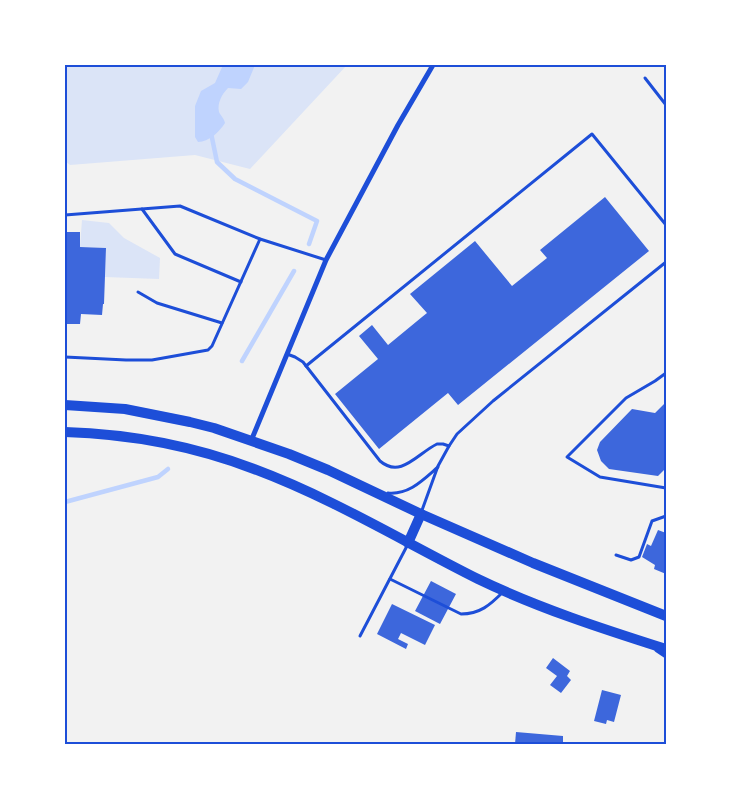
<svg xmlns="http://www.w3.org/2000/svg" width="731" height="809" font-family="Bitter,serif">
<rect width="100%" height="100%" fill="#f2f2f2"/>
<!-- green -->
<g fill="#dbe4f7">
<path d="M65,65H347L250,169L195,155L70,165L65,161Z"/>
<path d="M82,220L109,223L124,238L160,258L159,279L105,277L106,248L80,247Z"/>
</g>
<!-- water -->
<path fill="#bfd3fe" d="M223,65H255L248,82L241,89L228,88C222,94 217,103 219,112C221,116 224,118 225,123C219,132 209,142 198,142L195,137V106L201,91L215,83Z"/>
<g fill="none" stroke-linecap="round" stroke-linejoin="round">
<!-- stream -->
<g stroke="#bfd3fe" stroke-width="4.5">
<path d="M211,133L217,162L235,179L317,221L309,244"/>
<path d="M242,361L294,271"/>
<path d="M65,502L158,477L168,469"/>
</g>
</g>
<!-- building -->
<g fill="#3d67dc">
<path d="M605,197L649,251L458,405L448,393L379,449L335,394L378,359L359,336L372,325L388,345L422,317L427,313L410,294L475,241L512,286L547,258L540,250Z"/>
<path d="M65,232H80V247L106,248L104,304H103L102,315L81,314L80,324H65Z"/>
<path d="M666,402V468L658,476L609,469L601,461L597,450L600,442L632,409L655,413Z"/>
<path d="M658,530L666,533V574L654,569L655,565L642,557L647,544L651,546Z"/>
<path d="M431,581L456,594L440,624L415,611Z"/>
<path d="M392,604L435,625L425,645L401,633L398,639L408,644L406,649L377,634Z"/>
<path d="M553,658L570,671L567,676L571,680L561,693L550,685L557,676L546,668Z"/>
<path d="M602,690L621,695L614,722L607,720L606,724L594,721Z"/>
<path d="M516,732L563,736V744H515Z"/>
</g>
<g fill="none" stroke-linecap="round" stroke-linejoin="round">
<!-- service -->
<g stroke="#1d4ed8" stroke-width="3">
<path d="M645,78L666,105"/>
<path d="M142,209L175,254L241,282"/>
<path d="M65,215L180,206L260,239L326,260"/>
<path d="M138,292L157,303L222,323"/>
<path d="M287,354L295,357L303,362L380,461C401,479 418,453 437,444H443L449,446"/>
<path d="M65,357L126,360H152L208,350L212,346L260,239"/>
<path d="M306,366L592,134L666,225"/>
<path d="M666,373L655,381L626,398L567,457L600,477L666,488"/>
<path d="M388,493C409,495 423,480 438,467"/>
<path d="M421,513L438,466L449,446L457,434L493,401L666,262"/>
<path d="M616,555L631,560L639,557L652,521L666,516"/>
<path d="M390,579L461,614C480,614 490,605 503,592"/>
<path d="M360,636L408,544"/>
</g>
<!-- minor -->
<g stroke="#1d4ed8" stroke-width="5">
<path d="M251,441L326,260L398,125L433,65"/>
<path d="M657,650L666,656"/>
</g>
<!-- trunk -->
<g stroke="#1d4ed8" stroke-width="10">
<path d="M65,405L125,409L190,422L214,428L289,454L328,470L421,514L533,563L666,616"/>
<path d="M65,432C129,434 194,446 254,469C332,498 404,542 478,579C538,608 603,629 666,649"/>
<path d="M408,543L421,514"/>
</g>
</g>
<!-- border -->
<rect width="731" height="809" fill="none" stroke="#ffffff" stroke-width="132"/>
<rect x="66" y="66" width="599" height="677" fill="none" stroke="#1d4ed8" stroke-width="2"/>
</svg>
